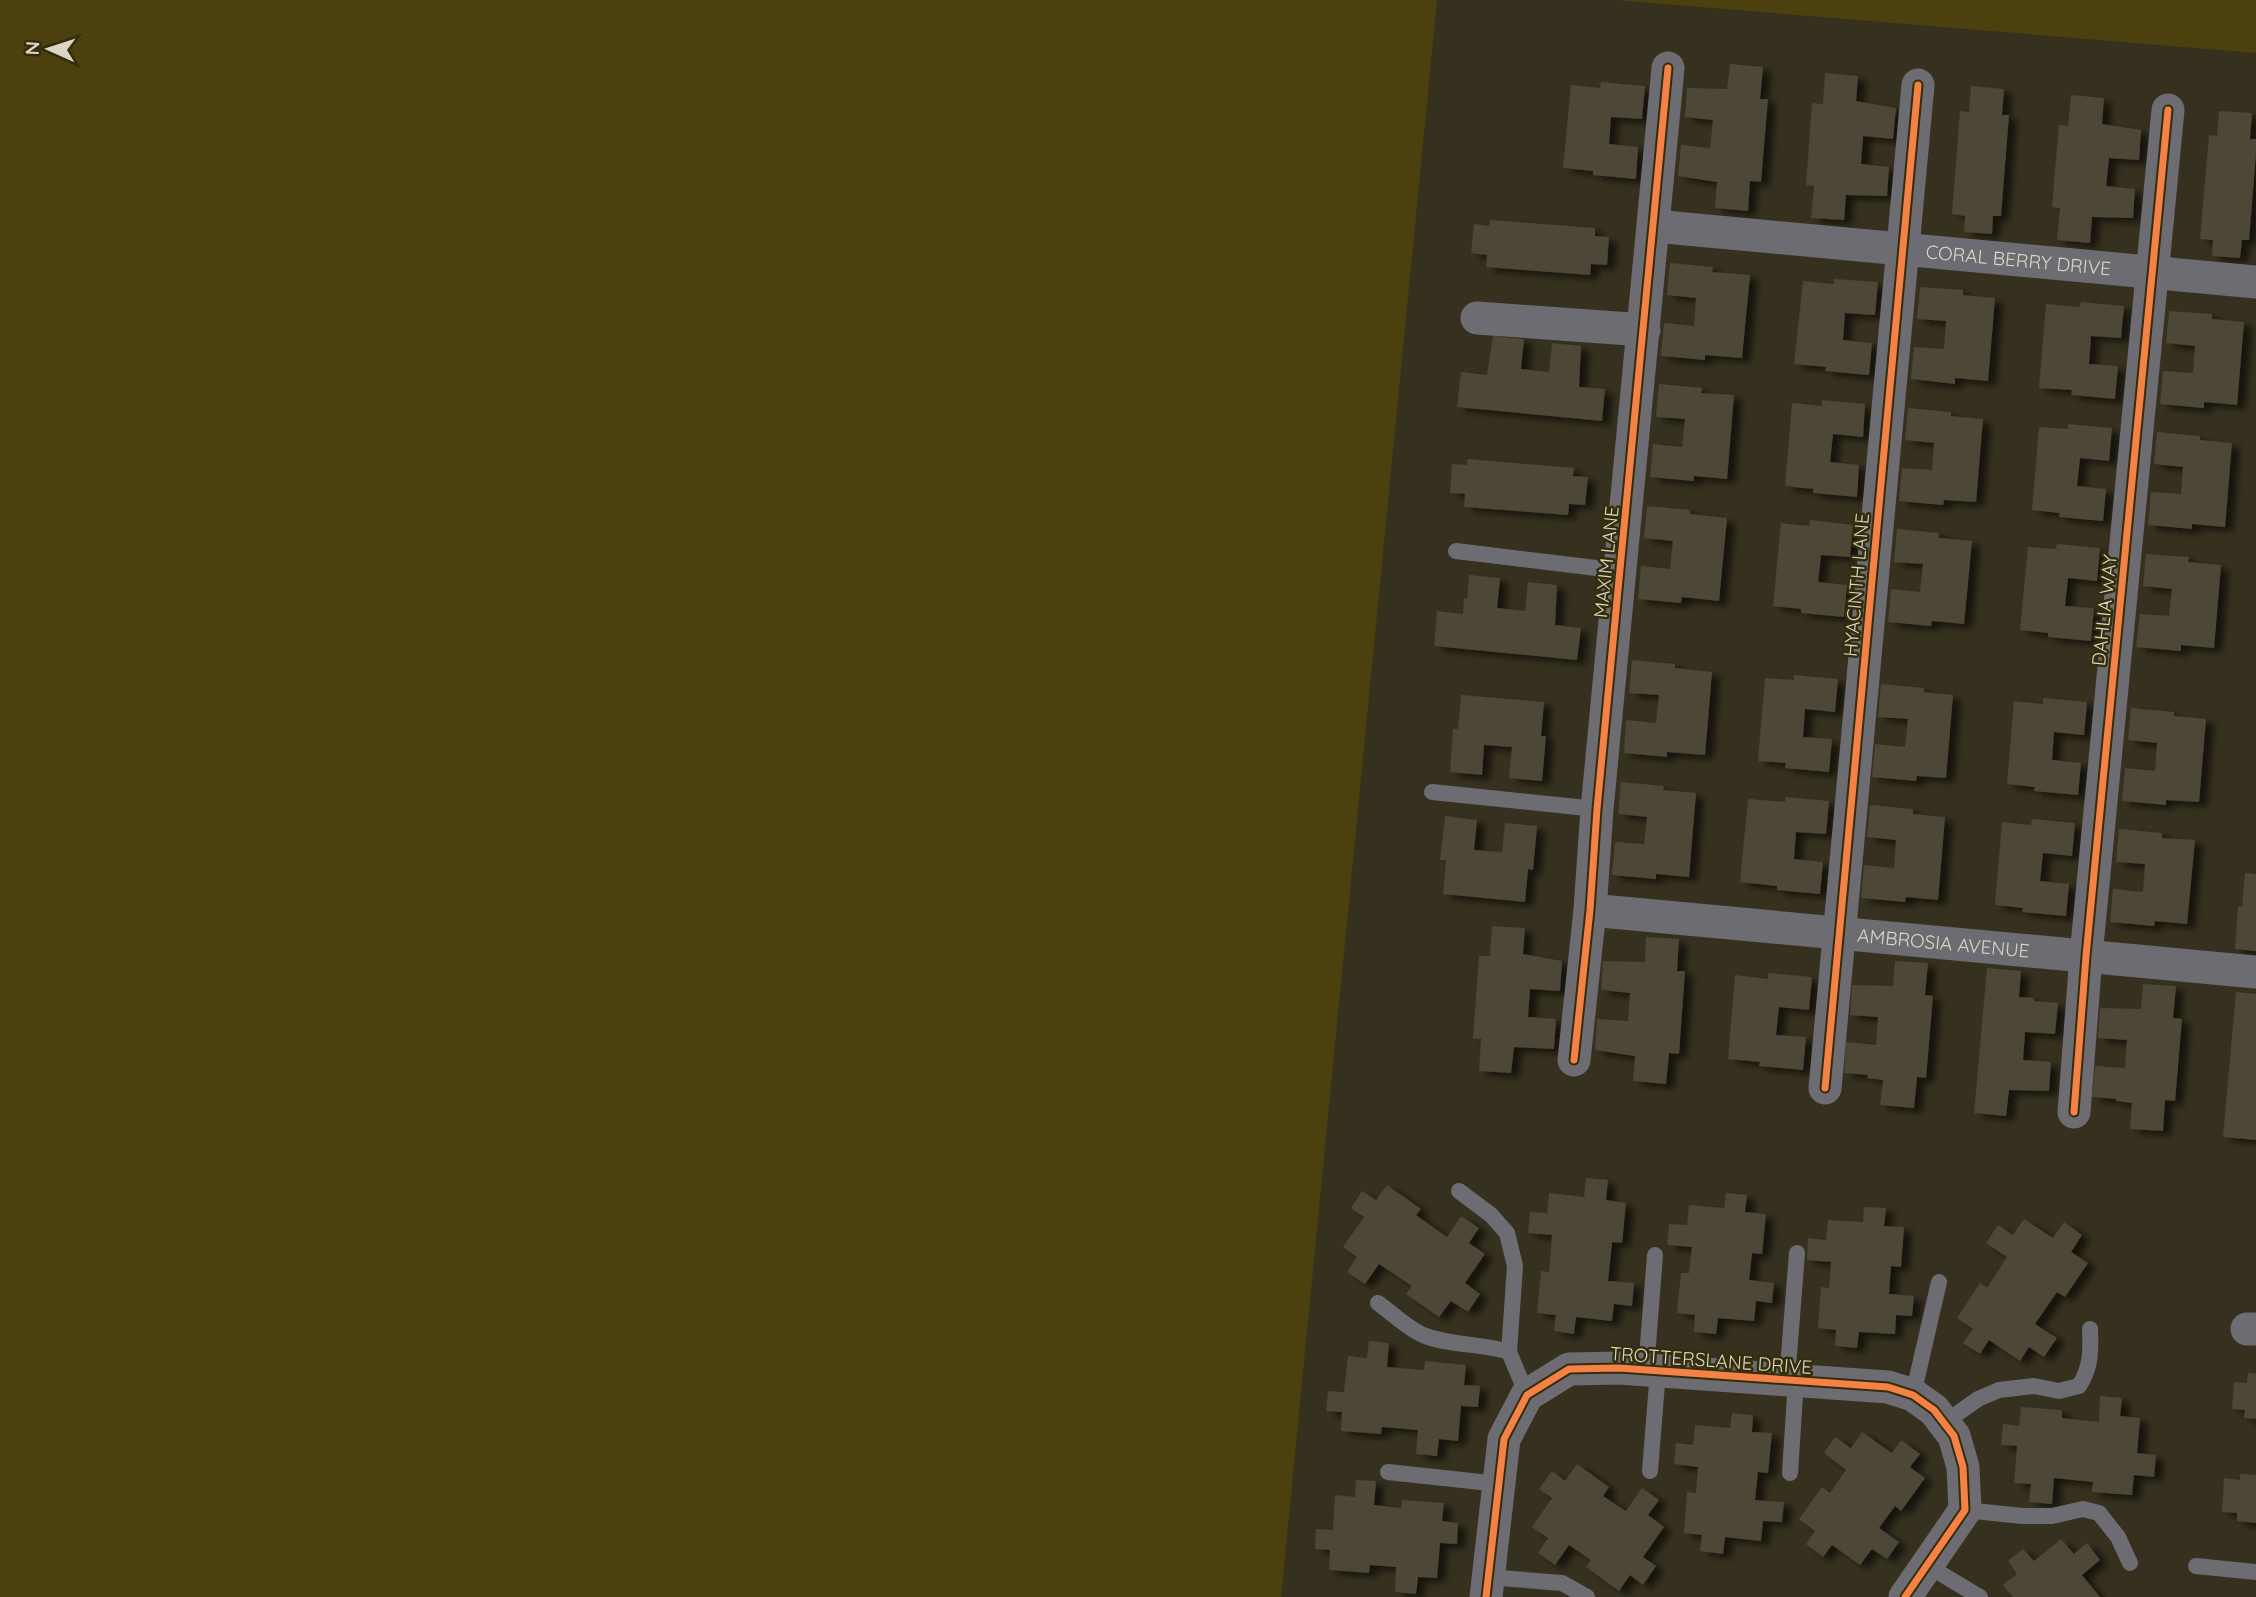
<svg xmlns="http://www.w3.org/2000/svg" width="2256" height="1597" font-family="Quicksand,sans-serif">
<defs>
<filter id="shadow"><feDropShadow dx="8" dy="4.5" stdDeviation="3.5" flood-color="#0009"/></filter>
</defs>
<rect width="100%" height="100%" fill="#36311f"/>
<!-- green -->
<g fill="#4c410e">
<path d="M0,0H1437L1281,1597H0Z"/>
<path d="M1616,0H2256V53Z"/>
</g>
<!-- building -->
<g fill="#4d4638" filter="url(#shadow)">
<path d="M1730,64L1763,67L1760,99H1768L1761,182L1750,181L1748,211L1715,208L1717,182L1678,176L1681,145L1710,148L1713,120L1685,117L1687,88L1727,89Z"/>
<path d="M1825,73L1858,76L1856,101L1896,108L1893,139L1863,136L1861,164L1889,167L1887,196L1846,195L1844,220L1811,218L1814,186L1806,185L1812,103L1823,104Z"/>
<path d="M1601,82L1645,86L1642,119L1611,117L1609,144L1638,147L1636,179L1593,175V171L1563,168L1571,85L1600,88Z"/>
<path d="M1971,86L2004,89L2002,115H2009L2001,216H1993L1992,234L1964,232L1965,216L1952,214L1960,111L1969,112Z"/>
<path d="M2071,95L2104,98L2102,124L2141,130L2139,160L2109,158L2106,186L2135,189L2133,218L2092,217L2090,243L2057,240L2060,208L2052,207L2059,125L2068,126Z"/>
<path d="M2219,111L2252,113L2250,139H2256V153L2249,240H2242L2240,258L2212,256L2213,240L2200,239L2209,135L2217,136Z"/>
<path d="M1490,220L1595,228V236L1609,237L1607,265L1591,264L1590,275L1486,267L1487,255L1471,253L1474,224L1489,226Z"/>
<path d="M1670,263L1713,267L1712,272L1750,275L1742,358L1705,355V360L1661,356L1664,323L1694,326L1696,298L1667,295Z"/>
<path d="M1834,279L1878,282L1875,315L1845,313L1843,340L1872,343L1869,375L1825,371L1826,367L1794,364L1803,281L1834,284Z"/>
<path d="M1920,287L1963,290V295L1995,298L1988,381L1955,378V384L1911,379L1914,347L1944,349L1946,321L1917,319Z"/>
<path d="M2081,302L2124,306L2121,338L2091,336L2089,364L2118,366L2115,399L2071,395L2072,390L2039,388L2046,304L2080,307Z"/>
<path d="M2169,311L2212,314V319L2244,322L2237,405L2204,402V408L2160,404L2163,371L2193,373L2195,346L2166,343Z"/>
<path d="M1493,336L1524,339L1521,369L1549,372L1552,343L1581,346L1579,387L1605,389L1602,421L1457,407L1461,372L1487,375Z"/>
<path d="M1659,384L1702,388L1701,393L1734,395L1727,479L1694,476V481L1650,477L1653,444L1682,447L1685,419L1656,417Z"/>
<path d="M1822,400L1865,404L1863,437L1833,434L1830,462L1859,465L1857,497L1813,493V489L1785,486L1792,403L1822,406Z"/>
<path d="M1908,408L1951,412V416L1983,419L1976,502L1944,500L1943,505L1899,501L1902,468L1932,470L1934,443L1905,440Z"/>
<path d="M2068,424L2112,428L2109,461L2080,458L2077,486L2106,489L2103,521L2059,517L2060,513L2032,510L2039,427L2068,429Z"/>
<path d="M2157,432L2200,436V440L2232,443L2225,527L2192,524V529L2148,525L2151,492L2181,494L2183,467L2154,464Z"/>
<path d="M1468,459L1574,468L1573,476L1588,477L1585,505L1569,504L1568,515L1464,507L1465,494L1450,493L1452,464L1467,465Z"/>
<path d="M1647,506L1690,510V514L1727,518L1719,601L1682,597L1681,603L1638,599L1641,566L1670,569L1673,541L1644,538Z"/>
<path d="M1810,520L1853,525L1850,557L1821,555L1818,582L1847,585L1844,617L1801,613V609L1773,606L1781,523L1809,526Z"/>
<path d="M1897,529L1939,533V538L1972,541L1964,624L1932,621L1931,626L1888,622L1891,589L1920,592L1923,564L1894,562Z"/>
<path d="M2057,544L2100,548L2097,581L2068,578L2065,606L2094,608L2091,641L2048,637V633L2020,630L2028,547L2056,549Z"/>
<path d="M2146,554L2189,557L2188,562L2221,565L2214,648L2181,645V651L2136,647L2140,614L2169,616L2172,589L2143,586Z"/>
<path d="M1469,575L1500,578L1497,608L1525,611L1528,582L1557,585L1555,625L1581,628L1577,660L1434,646L1437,611L1463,614L1464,598L1467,599Z"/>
<path d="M1632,660L1675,664V668L1712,672L1705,755L1667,752V757L1624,753L1626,720L1656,723L1659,695L1629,693Z"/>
<path d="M1794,675L1838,679L1835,712L1805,709L1803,737L1832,739L1829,772L1785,768L1786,763L1758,761L1765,678L1794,680Z"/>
<path d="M1881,684L1924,688V692L1953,695L1946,778L1917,776L1916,781L1872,777L1875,744L1905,747L1908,719L1878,717Z"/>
<path d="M1461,695L1544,702L1541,736H1546L1542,781L1509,778L1512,747L1484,745L1482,775L1450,772L1453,729H1458Z"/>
<path d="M2043,698L2087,702L2084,735L2054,732L2052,760L2081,763L2078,795L2034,791L2035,787L2007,784L2014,701L2043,704Z"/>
<path d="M2131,708L2174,712V716L2206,719L2199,802L2166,800V805L2122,801L2125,768L2155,771L2157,743L2128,740Z"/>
<path d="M1621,782L1664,786L1663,790L1696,793L1689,877L1656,874V879L1612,875L1615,842L1644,844L1647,817L1618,814Z"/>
<path d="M1785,797L1829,801L1826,834L1796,832L1794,859L1823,862L1820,894L1777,890V886L1740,882L1748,799L1785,802Z"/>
<path d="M1870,805L1913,809V814L1945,817L1938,900L1906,897L1905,902L1861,898L1864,865L1894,868L1896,840L1867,837Z"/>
<path d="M1445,816L1477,820L1474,850L1502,852L1505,823L1537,826L1533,870L1528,869L1525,902L1443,894L1446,860H1440Z"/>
<path d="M2032,819L2075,823L2072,856L2043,853L2040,881L2069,884L2066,916L2022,912L2023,908L1995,905L2002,822L2031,825Z"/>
<path d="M2119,829L2162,833V838L2195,840L2187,924L2155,921L2154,926L2110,922L2113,889L2143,892L2145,864L2116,862Z"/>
<path d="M2245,873L2256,874V951L2235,949L2238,906L2242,907Z"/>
<path d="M1492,926L1525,928L1523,954L1562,961L1560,991L1530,989L1528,1017L1556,1019L1554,1049L1514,1047L1511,1073L1479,1071L1481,1039L1473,1038L1479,956H1490Z"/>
<path d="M1646,937L1679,939L1677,971H1685L1679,1054L1669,1053L1666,1084L1633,1081L1635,1056L1595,1050L1597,1019L1628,1021L1630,993L1601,990L1603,961L1645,962Z"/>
<path d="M1895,961L1928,963L1925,995L1933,996L1926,1078L1917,1077L1914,1108L1880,1105L1883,1080L1867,1078L1868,1075L1844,1073L1846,1042L1876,1045L1878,1017L1850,1015L1852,985L1893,986Z"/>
<path d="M1987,968L2021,971L2019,997L2034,998V1001L2058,1003L2055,1034L2025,1032L2023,1060L2051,1062L2049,1091L2009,1090L2006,1116L1974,1113Z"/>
<path d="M1768,973L1812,977L1809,1010L1779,1007L1776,1035L1806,1037L1803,1070L1759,1066L1760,1062L1728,1059L1735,975L1768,979Z"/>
<path d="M2143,984L2176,986L2173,1018L2182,1019L2175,1101L2165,1100L2163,1131L2130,1129L2132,1103L2116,1101V1099L2092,1097L2095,1066L2125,1068L2127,1040L2098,1038L2100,1008L2141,1009Z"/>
<path d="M2236,992L2256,994V1140L2223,1137Z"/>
<path d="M1586,1178L1608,1180L1606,1200L1626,1203L1622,1243L1612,1242L1608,1281L1634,1283L1632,1306L1614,1304L1612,1321L1576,1317L1574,1334L1554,1331L1556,1315L1537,1313L1541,1271L1549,1272L1552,1235L1528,1233L1530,1212L1547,1213L1549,1193L1584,1197Z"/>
<path d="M1387,1185L1421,1209L1416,1215L1447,1237L1461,1216L1479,1228L1469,1243L1485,1254L1465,1283L1480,1294L1468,1312L1451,1301L1439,1317L1406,1294L1412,1286L1379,1264L1365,1284L1347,1272L1357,1257L1343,1247L1364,1217L1351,1208L1362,1191L1376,1200Z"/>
<path d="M1726,1193L1747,1195L1745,1212L1766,1214L1762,1254L1752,1253L1749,1280L1774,1283L1772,1303L1756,1301L1754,1321L1718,1318L1716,1334L1694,1332L1695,1315L1677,1313L1681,1273H1689L1692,1247L1667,1245L1669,1224L1687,1225L1689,1205L1724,1208Z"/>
<path d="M1864,1207L1886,1208L1884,1226L1904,1227L1901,1267L1891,1266L1889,1294L1914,1296L1912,1316L1896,1315L1895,1334L1859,1332L1857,1348L1835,1346L1836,1330L1818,1328L1821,1287L1829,1288L1831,1262L1807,1260L1808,1238L1826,1240L1828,1220L1863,1222Z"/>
<path d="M2024,1219L2053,1238L2064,1222L2082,1235L2071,1252L2088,1263L2065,1297L2057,1292L2035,1324L2057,1338L2044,1357L2029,1347L2020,1361L1989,1340L1980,1354L1963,1343L1973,1329L1957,1318L1980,1283L1987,1288L2007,1257L1986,1243L1998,1225L2013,1235Z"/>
<path d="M1369,1341L1389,1343L1387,1367L1424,1370L1425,1361L1466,1365L1464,1385L1480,1386L1478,1407L1461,1406L1458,1441L1439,1439L1437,1456L1416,1454L1418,1430L1382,1427L1381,1434L1341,1431L1342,1412L1326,1411L1328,1391L1344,1392L1348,1356L1367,1358Z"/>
<path d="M2248,1373L2256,1374V1419L2244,1418L2245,1410L2232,1409L2234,1382L2247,1383Z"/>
<path d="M2100,1396L2122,1398L2120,1416L2140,1418L2137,1453L2156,1455L2154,1477L2134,1475L2132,1495L2092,1492L2093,1482L2054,1478L2052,1504L2029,1502L2031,1484L2014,1483L2017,1446L2001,1445L2003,1424L2019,1426L2021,1407L2062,1410V1418L2099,1422Z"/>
<path d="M1732,1413L1753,1415L1752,1432L1772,1433L1768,1473L1758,1472L1755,1500L1784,1502L1782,1522L1763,1521L1761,1541L1725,1537L1723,1554L1700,1551L1702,1535L1684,1533L1687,1492L1696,1493L1698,1467L1674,1464L1676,1443L1693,1445L1695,1425L1730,1428Z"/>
<path d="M1862,1432L1892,1453L1901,1440L1920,1454L1910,1467L1925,1478L1901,1511L1895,1506L1879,1528L1899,1542L1887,1559L1872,1549L1860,1565L1832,1545L1823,1557L1806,1544L1815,1531L1799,1519L1822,1487L1830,1493L1846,1470L1824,1453L1835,1437L1851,1448Z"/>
<path d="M1577,1464L1609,1487L1603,1496L1626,1511L1642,1488L1659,1500L1648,1515L1664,1527L1643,1557L1656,1566L1643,1585L1630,1575L1619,1591L1586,1567L1591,1560L1569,1545L1555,1565L1538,1553L1548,1538L1532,1527L1552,1498L1539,1489L1552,1471L1565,1481Z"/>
<path d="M2240,1474L2256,1475V1523L2237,1521V1513L2222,1512L2224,1478L2240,1480Z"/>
<path d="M1356,1480L1376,1481L1374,1505L1401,1508L1402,1500L1444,1503L1442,1521L1458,1523L1457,1544L1440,1543L1437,1578L1418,1577L1416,1594L1395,1592L1396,1567L1370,1565L1369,1573L1329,1570L1330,1550L1315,1549L1316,1529L1333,1530L1335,1495L1355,1497Z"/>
<path d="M2061,1539L2074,1554L2087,1543L2100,1560L2082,1575L2100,1597H2013L2003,1585L2017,1574L2008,1561L2023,1549L2034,1561Z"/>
</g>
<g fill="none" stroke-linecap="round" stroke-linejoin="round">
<!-- service -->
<g stroke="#6c6c72" stroke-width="16">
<path d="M1456,551L1621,571"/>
<path d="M1432,792L1597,809"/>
<path d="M1459,1191L1491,1215L1507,1233L1515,1266L1509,1352L1527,1395"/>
<path d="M1378,1303C1392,1313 1407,1328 1423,1335C1450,1346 1481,1343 1509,1352"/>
<path d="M1646,1370L1655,1255"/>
<path d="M1787,1380L1797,1253"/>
<path d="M1913,1395L1939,1282"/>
<path d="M1944,1423L1978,1399L1999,1390L2034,1386L2059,1391L2079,1386C2091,1368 2091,1351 2090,1329"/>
<path d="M1650,1471L1658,1371"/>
<path d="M1388,1472L1499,1484"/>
<path d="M1790,1473L1796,1380"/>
<path d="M1965,1510L2022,1516H2052L2083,1509L2099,1513L2118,1537L2130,1563"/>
<path d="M1928,1566L1980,1597"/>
<path d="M2196,1566L2256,1572"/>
<path d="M1488,1577L1562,1583L1587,1597"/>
</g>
<!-- minor -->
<g stroke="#6c6c72" stroke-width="33">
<path id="s1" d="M1654,226L2256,282"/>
<path d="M1477,318L1644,330"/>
<path id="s2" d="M1590,910L2256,972"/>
<path d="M1574,1060L1590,910L1597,809L1668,68"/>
<path d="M1825,1088L1918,85"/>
<path d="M2074,1112L2086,956L2168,110"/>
<path d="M2247,1329H2256"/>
<path d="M1486,1597L1504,1439L1527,1395L1569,1369L1619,1368L1888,1387L1913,1395L1934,1410L1954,1436L1963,1467L1965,1510L1905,1597"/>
</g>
<defs>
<g id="cycleway">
<path d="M1574,1060L1590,910L1597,809L1668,68"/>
<path d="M1825,1088L1918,85"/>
<path d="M2074,1112L2086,956L2168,110"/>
<path d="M1486,1597L1504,1439L1527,1395L1569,1369L1619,1368L1888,1387L1913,1395L1934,1410L1954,1436L1963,1467L1965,1510L1905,1597"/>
</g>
</defs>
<!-- cycleway casing -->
<use href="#cycleway" stroke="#342d0b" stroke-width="11"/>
<!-- cycleway -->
<use href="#cycleway" stroke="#f48246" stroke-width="7"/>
</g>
<g text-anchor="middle" stroke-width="5" stroke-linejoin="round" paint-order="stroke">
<!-- street labels -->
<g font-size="19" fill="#dbd7c4" stroke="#342d0b">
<text dy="7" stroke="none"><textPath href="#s1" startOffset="366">CORAL BERRY DRIVE</textPath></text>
<text transform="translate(1606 562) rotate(-84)" y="7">MAXIM LANE</text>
<text transform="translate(1856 585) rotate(-85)" y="7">HYACINTH LANE</text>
<text transform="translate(2104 610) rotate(-84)" y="7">DAHLIA WAY</text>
<text dy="7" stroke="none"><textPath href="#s2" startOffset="355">AMBROSIA AVENUE</textPath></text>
<text transform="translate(1711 1360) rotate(4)" y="7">TROTTERSLANE DRIVE</text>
</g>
</g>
<!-- north arrow -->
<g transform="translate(49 49) rotate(273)" stroke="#342d0b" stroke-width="5" paint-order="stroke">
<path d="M0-5L12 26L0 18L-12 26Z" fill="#dbd7c4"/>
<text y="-10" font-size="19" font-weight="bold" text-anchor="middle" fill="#dbd7c4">N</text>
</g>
</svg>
